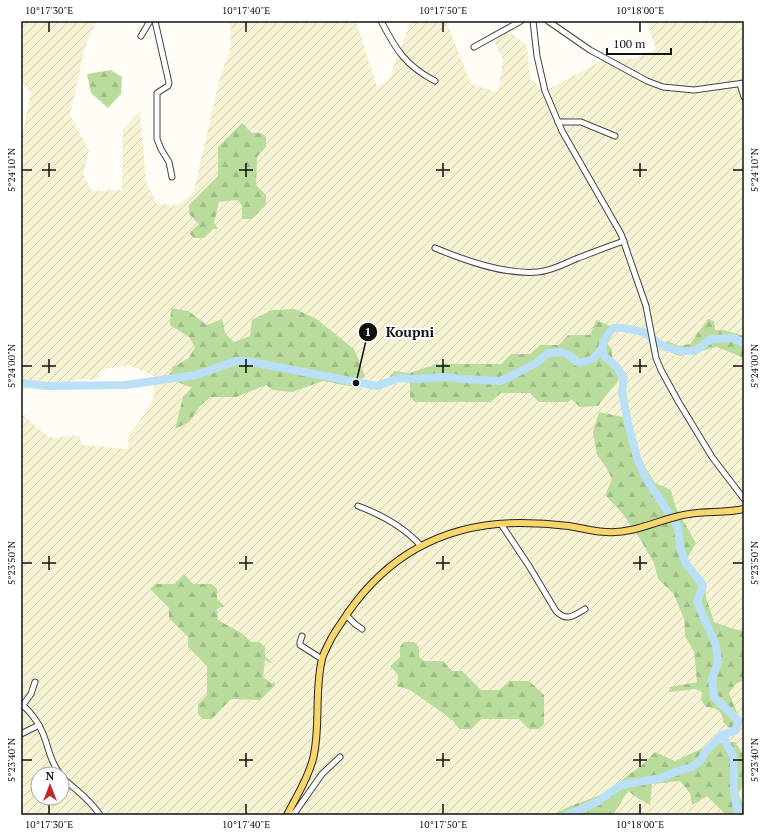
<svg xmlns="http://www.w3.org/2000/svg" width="765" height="836" font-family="'PT Serif',serif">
<defs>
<pattern id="farmland-furrows" width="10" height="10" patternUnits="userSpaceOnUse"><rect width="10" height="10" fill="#f6f3d4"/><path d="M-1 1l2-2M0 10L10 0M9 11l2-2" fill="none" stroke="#d2cfb5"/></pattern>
<pattern id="forest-firs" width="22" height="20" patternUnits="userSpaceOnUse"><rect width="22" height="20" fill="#b9dc9c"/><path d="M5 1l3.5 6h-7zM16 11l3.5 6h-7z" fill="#9ebc85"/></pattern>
</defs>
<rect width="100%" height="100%" fill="#fffdf5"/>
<!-- farmland -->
<path fill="url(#farmland-furrows)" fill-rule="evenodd" d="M21,21H96L85,47L70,115L89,150L83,174L92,191L122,190L123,129L140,111L146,181L157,204L177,205L193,194L220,77L231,47L230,21H356L377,87L389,79L411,21H446L471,84L498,92L503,59L494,41L508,30L527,46L530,79L545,91L599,62L636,58L656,49L646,21H744V631L734,629L714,622L706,597L705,581L687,559L696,543L676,508L671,490L655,484L638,456L635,441L597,455L607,469L612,479L605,495L622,513L640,539L654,563L658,579L673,593L684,619L685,636L694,652L697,675V682L691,684L695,689L702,692L701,700L719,710L723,718V722L729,728H737L738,715L729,693L736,684L744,680V815H21V416L24,415L35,426L50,438L79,435L82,445L128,449L129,434L147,411L154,395V376L129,365L103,369L96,380L77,379L53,392L37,382L21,393V142L31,93L21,82ZM38,774H62V798H38Z"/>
<!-- forest -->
<g fill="url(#forest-firs)">
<path d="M111,70L122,77L121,94L108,108L91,93L87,74Z"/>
<path d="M242,123L252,133H261L266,137V147L257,157L256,185L266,195V205L252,219H242V205L237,200L219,202L214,223L218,229H213L204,238H194L189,233L199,224L189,214V205L218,176V147Z"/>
<path d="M171,308L188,311L207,325L222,319L225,333L234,342L250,336L252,320L272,310L295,309L315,318L354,349L365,376L355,387L323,381L292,392L273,390L266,385L236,397H211L201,405L189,422L175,429L183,397L192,388L168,378L173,367L189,358L195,347L189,337L170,325Z"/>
<path d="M708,319L714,321L715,330H724L744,336V358L717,347L680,356L660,348L667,341L679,346L690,344Z"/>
<path d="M596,320L615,328L611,337L607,343L612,350V355L619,379L598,406L580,407L571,399L568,402H539L530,393H501L491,402H415L410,397V382L387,381L394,371L409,373L431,366L434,364H501L511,354H530L540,345H559L568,335H590Z"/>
<path d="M599,412L623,417L635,441L638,456L655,483L671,490L676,508L696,543L687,559L705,581L706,597L714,622L734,629L744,631V680L736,684L729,693L738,715L737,728H729L723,722C724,711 716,708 706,707L701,700L702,692L695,689L669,692L670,687L697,682L694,652L685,636L684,619L673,593L658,579L654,563L640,539L622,513L605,495L612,479L607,469L597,455L593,432Z"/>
<path d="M184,574L193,584H212L217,589V599L224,606L217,609L218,620L243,634L251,642H260L265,647V656L273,664L265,660L263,677L271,683L275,682V685L260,700L231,699L212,719H202L198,714V704L207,695V666L188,647V637L169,618V608L150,589L155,584H174Z"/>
<path d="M404,642H414L419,647V657L424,661H443L452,671H462L481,690H500L510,681H529L544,695V724L539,729H529L519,719H481L471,729H459L453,721L443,713L410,690L397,686L398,675L390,666L400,657V647Z"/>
<path d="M735,742L744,756V782L738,794L744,805V815H726L707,796L692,805L690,793L680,781L652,784L650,805L639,799L628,791L613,815H553L568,807L603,794L642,765L655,752L675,761L714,743Z"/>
</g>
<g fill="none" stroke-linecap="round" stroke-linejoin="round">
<!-- river -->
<g stroke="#b9e0f7" stroke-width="8">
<path d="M21,383L46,386L126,385L196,375L236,361H247L377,386L399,378L417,379L444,377L463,379L500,381L511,376L536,363L548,353L561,352L567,354L579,363L593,359L602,348L604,340L613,328H624L643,332L665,347L680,351H695L711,339L733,338L744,343"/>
<path d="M722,735L734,758V791L738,815"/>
<path d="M567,815L597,802L621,785L661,778L678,771L692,767L701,760L705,752L722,735L735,731L739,721L714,697L712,679L718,662L716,645L697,602L703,585L686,564L680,547L678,527L645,477L637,458L628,423L622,392L624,378L616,366L605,357L602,348"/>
</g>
<defs>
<g id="minor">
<path d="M155,21L169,83L168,86L157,93V139L161,149L169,162L172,177"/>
<path d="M381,21C396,50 406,66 435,81"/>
<path d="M533,21L537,56L545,91L562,131L621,234L646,306L656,358L661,370L678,401L712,457L744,499"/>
<path d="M548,21L590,50L647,81L663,87L694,90L744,83"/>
<path d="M141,36L150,21"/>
<path d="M474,47L521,21"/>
<path d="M740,84L744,97"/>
<path d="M558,122H581L615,136"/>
<path d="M435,248C466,261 505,275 538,272C552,271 566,263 578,258C594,252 609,246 624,241"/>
<path d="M358,506C382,515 404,527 421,546"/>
<path d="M501,524L529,566L556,611C567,622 573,616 585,609"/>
<path d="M347,616L355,624L362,629"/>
<path d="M302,636L300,642V645L322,659"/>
<path d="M21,704C35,715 42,728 47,745C50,756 53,765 60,774"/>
<path d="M23,705L31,694L35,682"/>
<path d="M21,734L39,725"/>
<path d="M62,777C76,791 88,797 100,815"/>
<path d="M292,815L296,811L322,774L340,757"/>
</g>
<path id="major" d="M287,815C296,797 308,779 313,759C321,727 314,692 322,659C324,652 328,645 331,639C336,630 342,622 347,614C389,553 446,523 520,523C536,523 553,524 569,526C582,528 594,532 607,532C636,534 661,518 689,514C707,511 726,513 744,509"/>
</defs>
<!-- minor casing -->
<use href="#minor" stroke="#444" stroke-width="7"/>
<!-- major casing -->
<use href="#major" stroke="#222" stroke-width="8"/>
<!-- minor -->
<use href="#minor" stroke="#fff" stroke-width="5"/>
<!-- major -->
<use href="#major" stroke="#f9d66b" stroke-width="6"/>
</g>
<!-- ticks -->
<path fill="none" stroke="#111" stroke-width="1.5" d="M49,22V32M246,22V32M443,22V32M640,22V32M49,163V177M246,163V177M443,163V177M640,163V177M22,170H32M42,170H56M239,170H253M436,170H450M633,170H647M733,170H743M49,359V373M246,359V373M443,359V373M640,359V373M22,366H32M42,366H56M239,366H253M436,366H450M633,366H647M733,366H743M49,556V570M246,556V570M443,556V570M640,556V570M22,563H32M42,563H56M239,563H253M436,563H450M633,563H647M733,563H743M246,753V767M443,753V767M640,753V767M22,760H32M239,760H253M436,760H450M633,760H647M733,760H743M49,804V814M246,804V814M443,804V814M640,804V814"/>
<!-- callouts -->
<path fill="none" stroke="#111" stroke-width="1.5" d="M356 383L368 332"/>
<g fill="#111" stroke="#fff" stroke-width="1.5">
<circle cx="356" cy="383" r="4"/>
<circle cx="368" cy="332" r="10"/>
</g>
<g font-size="12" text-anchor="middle" font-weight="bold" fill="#fff">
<text x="368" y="336">1</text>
</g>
<g font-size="14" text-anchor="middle" font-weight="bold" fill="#111" stroke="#fff" stroke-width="4" stroke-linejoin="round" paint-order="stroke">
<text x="410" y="337">Koupni</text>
</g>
<!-- border -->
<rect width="765" height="836" fill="none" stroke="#ffffff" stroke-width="44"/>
<!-- north arrow -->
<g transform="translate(50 786)"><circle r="19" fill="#ffffff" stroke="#a0a0a0"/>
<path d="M0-3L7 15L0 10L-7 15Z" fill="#c4262e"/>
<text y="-6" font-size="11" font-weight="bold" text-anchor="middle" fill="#111111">N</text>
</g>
<!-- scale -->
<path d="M607 48v6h64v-6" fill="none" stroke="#111111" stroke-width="2"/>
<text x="613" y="48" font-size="12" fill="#111111" stroke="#ffffff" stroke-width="3" paint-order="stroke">100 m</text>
<rect x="22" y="22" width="721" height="792" fill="none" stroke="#111" stroke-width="1.5"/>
<g font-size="10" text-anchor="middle" fill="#111">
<text x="49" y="14">10°17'30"E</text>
<text x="246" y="14">10°17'40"E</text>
<text x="443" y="14">10°17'50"E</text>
<text x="640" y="14">10°18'00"E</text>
<text transform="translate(11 170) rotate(-90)" y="4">5°24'10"N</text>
<text transform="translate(754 170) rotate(-90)" y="4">5°24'10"N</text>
<text transform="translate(11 366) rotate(-90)" y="4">5°24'00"N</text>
<text transform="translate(754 366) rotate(-90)" y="4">5°24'00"N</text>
<text transform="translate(11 563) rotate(-90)" y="4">5°23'50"N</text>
<text transform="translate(754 563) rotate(-90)" y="4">5°23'50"N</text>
<text transform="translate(11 760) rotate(-90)" y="4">5°23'40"N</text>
<text transform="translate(754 760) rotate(-90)" y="4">5°23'40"N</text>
<text x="49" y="828">10°17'30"E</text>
<text x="246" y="828">10°17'40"E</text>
<text x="443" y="828">10°17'50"E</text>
<text x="640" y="828">10°18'00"E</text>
</g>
</svg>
